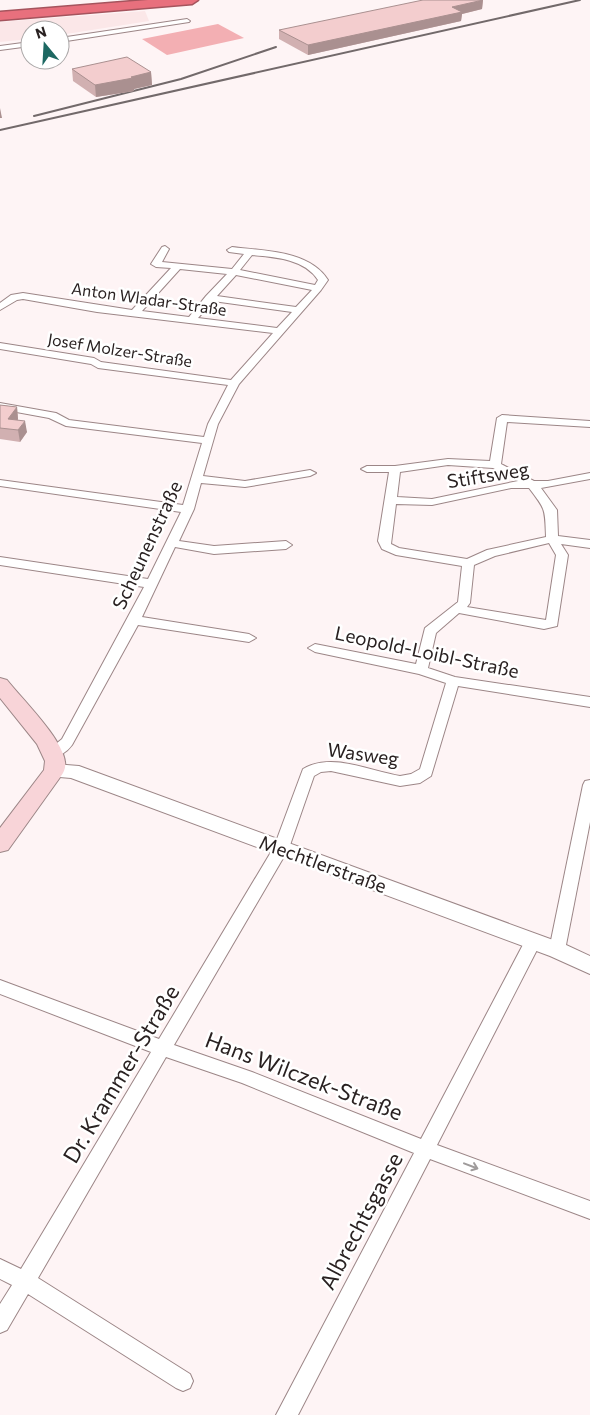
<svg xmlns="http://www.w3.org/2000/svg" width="590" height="1415" viewBox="0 0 590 1415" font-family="Commissioner,sans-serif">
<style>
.built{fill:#fbe7e8}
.green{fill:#f3afb3}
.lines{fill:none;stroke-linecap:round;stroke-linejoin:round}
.minor-casing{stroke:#9c8687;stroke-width:2}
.tertiary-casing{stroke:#9c8687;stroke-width:2}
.secondary-casing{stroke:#9c8687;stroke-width:2}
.motorway-casing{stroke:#a5545d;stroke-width:3}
.minor{fill:#fff;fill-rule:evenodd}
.tertiary{fill:#fff;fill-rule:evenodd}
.secondary{fill:#f8d4d8;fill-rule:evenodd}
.motorway{fill:#e8707d;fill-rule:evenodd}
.rail{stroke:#72696a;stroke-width:2}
.wall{fill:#d1b0b1}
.shaded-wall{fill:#aa9090}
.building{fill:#f3cdce;stroke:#aa9090}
.oneway{stroke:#9f9b9b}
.labels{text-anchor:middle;stroke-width:5;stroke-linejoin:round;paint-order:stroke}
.far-street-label{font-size:16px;fill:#292121;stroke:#fff}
.street-label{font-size:19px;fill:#292121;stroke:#fff}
.near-street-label{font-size:22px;fill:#292121;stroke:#fff}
</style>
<rect width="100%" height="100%" fill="#fef4f5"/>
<path class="built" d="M145,11L149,21L60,35V30H30V39L0,42V22Z"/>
<path class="green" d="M218,24L244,38L167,55L142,39Z"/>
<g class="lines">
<g class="minor-casing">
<g id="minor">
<path d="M187,19L190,21L189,22L60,42V38Z"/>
<path d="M30,42V46L0,50V46Z"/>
<path d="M165,246L169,249L162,262L232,269L244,254L229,252L227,250L232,247C264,251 309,250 328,280L321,290L239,384L218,424L203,476L245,481L310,470L316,473L310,476L245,487L201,483L194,509L179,541L214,546L286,541L292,545L286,549L214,554L175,547L142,617L249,634L256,638L249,642L138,625L72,745C66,753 58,758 48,756L46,752L62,739L144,587L0,565V557L148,579L181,512L0,486V480L183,505L202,443L66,426L49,418L0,409V403L56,413L69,420L204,437L208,424L228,385L98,368L91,364L0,349V343L94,358L101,362L231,380L273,333L97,312L23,299L17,300L0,310V303L11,295L23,293L132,310L171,268L156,267L151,264L162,247ZM252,255C275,257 305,259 318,280L315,285L240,270ZM180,269L227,274L206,296L189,317L142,311ZM236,275L312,290L296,307L217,296ZM213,301L292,312L277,328L198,318Z"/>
<path d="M502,415L590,421V427L507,422L501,464L534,481H548L590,473V479L541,488L557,510L558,536L590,540V548L561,544L568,555L557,626L544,629L459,613L436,633L428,668L455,677L590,697V707L458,686L431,776L420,783L400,786L331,771L321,772L314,776L289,848L174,1045L252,1072L421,1139L527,937L533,936L539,937L541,942L437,1145L590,1201V1219L430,1159L298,1415H276L414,1153L242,1083L166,1057L38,1278L190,1374L193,1381L190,1388L183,1391L176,1388L28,1294L7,1330L0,1333V1304L12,1285L0,1279V1259L21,1269L151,1052L0,994V980L159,1039L274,847L303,769C332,752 369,771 400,776L411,774L420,769L446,683L419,674L315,652L308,648L315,644L416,664L425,628L458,602L462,566L396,555L382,549L378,541L389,472H367L361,469L367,466H395L448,459L490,461L497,418ZM448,465L493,468L518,481L432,499L397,497L400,472ZM511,488H529C546,510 545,509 546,537L487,550L467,559L399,548L391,544L396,504L432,505ZM549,543L556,555L546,620L467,607L470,603L474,565L495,556Z"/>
<path d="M590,780V822L565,950L563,955L557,957L551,955L549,950L583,785L585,781Z"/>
</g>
</g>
<g class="tertiary-casing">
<path id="tertiary" d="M54,764L79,766L564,944L590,956V974L550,956L71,778L48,776L45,771L48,766Z"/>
</g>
<g class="secondary-casing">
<path id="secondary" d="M0,678L7,680C22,699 63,739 65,762C66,767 64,772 61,776L8,850L0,852V828L44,770L45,761L37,744L0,698Z"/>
</g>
<g class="motorway-casing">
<path id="motorway" d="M148,0H198L192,4L0,20V12Z"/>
</g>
<use href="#minor" class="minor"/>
<use href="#tertiary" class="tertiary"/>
<use href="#secondary" class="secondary"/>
<use href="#motorway" class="motorway"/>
<g class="rail">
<path d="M34,116L181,79L276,47"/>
<path d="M0,130L580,0"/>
</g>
</g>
<g class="wall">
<path d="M483,0L482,9L462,14L461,21L308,55L279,39V30Z"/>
<path d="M72,69L151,72L152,85L134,89V91L96,97L73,81Z"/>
<path d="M0,405L17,407L18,419V420L27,432L20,442L0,439Z"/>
</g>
<g class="shaded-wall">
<path d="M483,0L482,9L462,14L461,21L308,55V45L452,7Z"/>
<path d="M151,72L152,85L134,89V91L96,97L95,85Z"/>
<path d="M0,108L2,118H0Z"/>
<path d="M17,407L18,419L11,429L8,419Z"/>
<path d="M25,421L27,432L20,442L18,430Z"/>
</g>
<g class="building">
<path d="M423,0H483L452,7L462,12L308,45L279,30Z"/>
<path d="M127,57L151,72L131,77L133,78L95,85L72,69Z"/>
<path d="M0,405L17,407L8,419L25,421L18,430L0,428Z"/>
</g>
<defs><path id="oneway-shaft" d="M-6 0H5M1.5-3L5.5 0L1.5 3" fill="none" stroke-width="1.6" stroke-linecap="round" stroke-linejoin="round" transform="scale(1.25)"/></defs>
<use class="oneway" href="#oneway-shaft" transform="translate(471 1166) rotate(21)"/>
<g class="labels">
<g class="far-street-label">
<text transform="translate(149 299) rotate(8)" y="6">Anton Wladar-Straße</text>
<text transform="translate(120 350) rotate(9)" y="6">Josef Molzer-Straße</text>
</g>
<g class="street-label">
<text transform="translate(488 475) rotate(-9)" y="7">Stiftsweg</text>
<text transform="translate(147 545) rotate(-65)" y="7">Scheunenstraße</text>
<text transform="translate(427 652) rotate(12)" y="7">Leopold-Loibl-Straße</text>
<text transform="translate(363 754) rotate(8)" y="7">Wasweg</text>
<text transform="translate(323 864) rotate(20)" y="7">Mechtlerstraße</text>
</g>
<g class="near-street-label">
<text transform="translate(121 1074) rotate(-59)" y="8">Dr. Krammer-Straße</text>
<text transform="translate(304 1076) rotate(21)" y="8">Hans Wilczek-Straße</text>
<text transform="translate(361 1221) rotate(-62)" y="8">Albrechtsgasse</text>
</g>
</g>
<g transform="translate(45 45) rotate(342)"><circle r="24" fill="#ffffff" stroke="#a9a6a6"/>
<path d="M0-4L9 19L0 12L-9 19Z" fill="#1d6862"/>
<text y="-8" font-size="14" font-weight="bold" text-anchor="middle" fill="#292121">N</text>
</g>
</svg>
